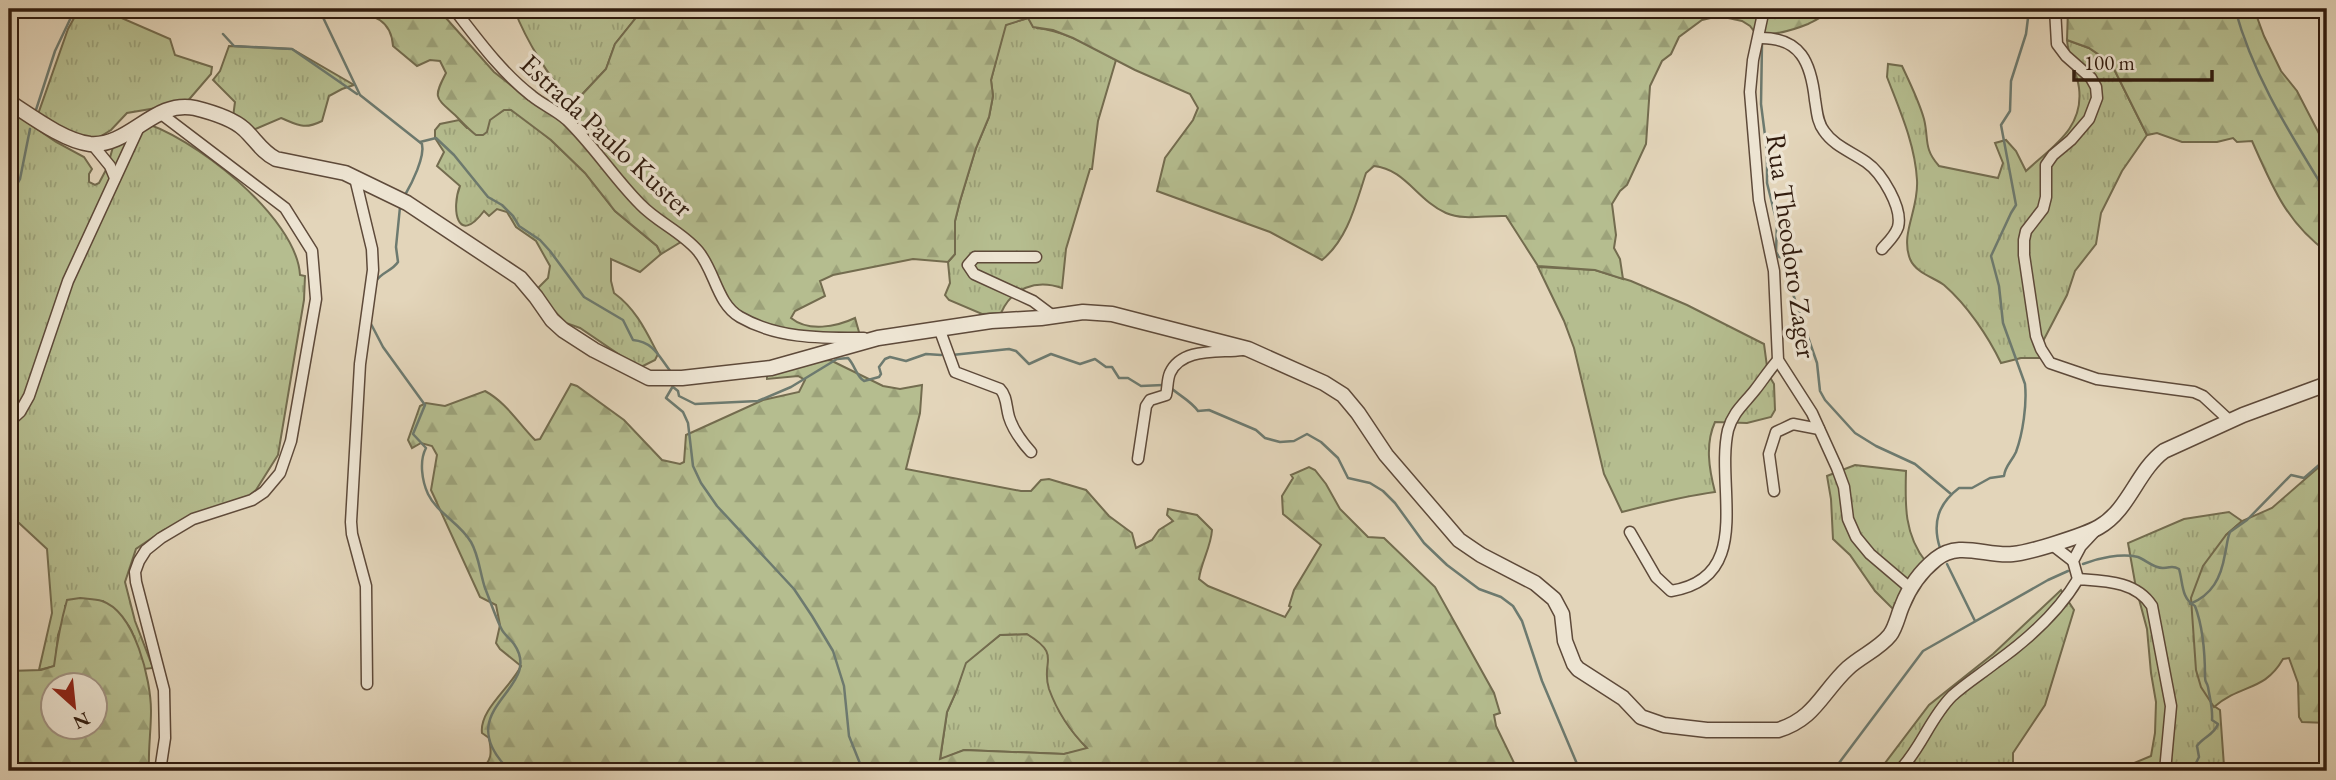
<svg xmlns="http://www.w3.org/2000/svg" width="2336" height="780" viewBox="0 0 2336 780" font-family="'EB Garamond',serif">
<style>
.grass{fill:url(#grass-tufts);stroke:#736c4f;stroke-width:2}
.forest{fill:url(#forest-firs);stroke:#736c4f;stroke-width:2;fill-rule:evenodd}
.lines{fill:none;stroke-linecap:round;stroke-linejoin:round}
.stream{stroke:#6d7a6f;stroke-width:2.5}
.minor-casing{stroke:#5e4a3a;stroke-width:13}
.tertiary-casing{stroke:#5e4a3a;stroke-width:17}
.minor{stroke:#ede4d2;stroke-width:10}
.tertiary{stroke:#ede4d2;stroke-width:14}
.labels{text-anchor:middle;stroke-width:7;stroke-linejoin:round;paint-order:stroke}
.street-label{font-size:28px;fill:#311c0f;stroke:#ede4d2}
</style>
<defs>
<pattern id="grass-tufts" width="24" height="20" patternUnits="userSpaceOnUse" patternTransform="scale(1.75)"><rect width="24" height="20" fill="#b5bd8f"/><path d="M3 7l-1-3M5 7V3M7 7l1-3M15 17l-1-3M17 17v-4M19 17l1-3" fill="none" stroke="#9ca27a"/></pattern>
<pattern id="forest-firs" width="22" height="20" patternUnits="userSpaceOnUse" patternTransform="scale(1.75)"><rect width="22" height="20" fill="#b5bd8f"/><path d="M5 1l3.5 6h-7zM16 11l3.5 6h-7z" fill="#9ca27a"/></pattern>
</defs>
<rect width="100%" height="100%" fill="#e3d5ba"/>
<filter id="stains"><feTurbulence type="fractalNoise" baseFrequency=".00286" numOctaves="4"/><feColorMatrix values="0 0 0 0 .2 0 0 0 0 .09 0 0 0 0 .02 0 0 0 .5 -.17"/></filter>
<radialGradient id="worn" r=".72"><stop offset=".6" stop-color="#630" stop-opacity="0"/><stop offset="1" stop-color="#630" stop-opacity=".3"/></radialGradient>
<g class="grass">
<path d="M79,9H101L170,39L175,55L212,67L211,74L186,103L127,113L111,130L93,141L36,120L68,29Z"/>
<path d="M514,9H643L615,44L606,69L572,105C548,74 528,45 514,9Z"/>
<path d="M1028,18L1037,28C1066,31 1091,47 1116,60L1098,121L1092,169H1090L1066,249L1062,288C1036,279 1012,288 1001,313L982,314L949,300L945,295L950,283L948,262L955,254V221L960,201L976,148L989,117L993,96L991,80L1005,25Z"/>
<path d="M2067,40L2089,48L2111,63L2147,135L2122,171L2101,213L2096,244L2075,271L2067,295L2040,347V358H2021L2001,363C1988,336 1967,305 1944,285C1933,277 1916,273 1910,259C1900,233 1919,210 1917,180C1915,144 1900,111 1887,77L1888,64L1902,66C1910,83 1919,101 1924,119C1929,139 1923,148 1939,166L1998,178L2003,163L1995,143L2006,140L2016,151L2026,171C2053,146 2084,128 2079,88C2077,72 2068,56 2067,40Z"/>
<path d="M229,46L292,49L354,85L342,89L329,96L322,121C304,130 298,125 281,118L253,130L233,117L235,102L213,80L220,71Z"/>
<path d="M9,110L56,142L84,157L92,169L89,174V182L95,185L99,183L107,168L113,147L138,121C191,134 297,217 300,275L305,276L304,300L278,455L256,490L244,500L227,510L164,530L136,549L125,582L135,621L153,668L144,669C133,633 135,625 103,601L65,606V615L58,635L55,666L39,670L52,613L47,549L19,523L9,522Z"/>
<path d="M504,110H511L521,116L551,140L585,173L615,211L657,246L661,254L640,272L611,259V281L614,293C636,309 646,331 658,354L655,360L639,368L580,328L566,323L535,291L548,278L550,266L536,241L516,227L507,212L497,209L489,216L484,211C457,247 451,208 460,186L437,166L444,152L435,138V130L440,124L459,120L467,128L487,127L490,119Z"/>
<path d="M1538,267L1595,270L1631,281L1687,305L1764,344L1768,374L1774,384L1775,410L1771,417L1747,423L1715,422C1705,444 1709,469 1715,492C1684,496 1653,504 1622,512L1604,474L1574,348L1564,321Z"/>
<path d="M1855,465L1906,471C1905,505 1904,534 1926,562L1896,612L1875,591L1850,555L1833,539L1831,499L1827,476Z"/>
<path d="M2229,512L2242,521L2226,535L2211,704L2220,710L2224,766L2220,771H2115L2151,756L2155,733L2156,702L2151,673L2147,629L2136,588L2128,543L2184,519Z"/>
<path d="M2061,590L2074,610L2045,705L2013,753V771H1879L1929,705L1993,654Z"/>
<path d="M1027,634C1064,656 1040,661 1050,689C1058,712 1071,732 1088,749L1064,754L964,750L940,760L947,712L956,692L965,663L1000,635Z"/>
</g>
<g class="forest">
<path d="M344,9H438L494,72L521,93L564,114L606,69L615,44L643,9H1840C1828,12 1819,19 1808,24C1791,31 1775,35 1757,35L1750,26L1742,21L1719,16L1702,20L1679,37L1671,54L1662,61L1650,86L1646,144L1627,185L1620,191L1612,204L1616,235L1614,248L1620,259L1623,279L1595,270L1538,266L1506,216C1486,215 1464,221 1446,213C1417,200 1405,169 1374,166L1366,173C1356,203 1348,239 1322,260L1270,232L1157,191L1165,158L1193,120L1198,108L1190,94L1135,70L1073,38L1053,30L1033,27L1028,18L1006,25L991,80L993,96L989,117L976,148L960,201L955,221V254L948,262L913,259L833,275L820,281L825,296L795,311L791,318C808,332 836,327 855,318L859,332L845,341L745,323L704,269L692,250L681,242L661,254L657,246L615,211L585,173L551,140L511,110H504L490,120L487,132L483,135H476C468,129 462,122 455,115C435,97 433,98 446,73L440,61L430,60L417,66L393,46C391,16 369,15 344,9Z"/>
<path d="M2068,9H2254L2264,36L2281,71L2297,91L2327,149V252C2286,222 2272,186 2252,141L2237,142L2233,138L2217,142H2182L2157,133L2147,135L2111,63L2089,48L2067,40Z"/>
<path d="M830,360L883,386L900,389L922,385L920,413L906,469L1021,491H1031L1041,480L1049,479L1086,490L1109,516L1132,533L1136,548L1152,540L1159,530L1173,521L1167,515L1168,509L1197,515L1212,530C1211,547 1201,562 1199,579L1208,586L1285,617L1291,607L1289,606L1294,590L1321,545L1283,514L1282,496L1293,478L1291,475L1309,467L1315,470L1326,484L1340,509L1368,537L1384,538L1435,587L1494,693L1500,713L1494,715L1496,726L1518,771H480C492,760 492,754 489,738L482,733C479,710 511,687 521,666L500,649L496,643L500,625L496,605L480,597L431,490L437,455L432,446L421,443L412,448L408,440L420,406L426,403L445,406L485,391C507,403 518,423 535,440L540,439L571,384L577,386L624,420L662,460L680,464L684,462L686,435L763,400L799,392L805,380L798,376L767,379V363ZM1027,634C1063,656 1040,661 1049,689C1057,711 1071,732 1087,748L1064,754L964,750L940,759L947,712L956,692L966,663L1000,635Z"/>
<path d="M2327,460V723L2302,722L2299,717L2298,683L2289,658L2283,659C2264,692 2242,683 2214,707L2201,687L2196,670L2191,598L2203,566L2226,535L2242,521L2272,508Z"/>
<path d="M80,598C87,599 95,599 102,601C135,612 151,680 151,711C151,731 148,751 149,771H9V671L41,670L54,666C57,643 61,621 67,600ZM52,686H94V728H52Z"/>
</g>
<g class="lines">
<g class="stream">
<path d="M319,9L360,95L422,144C425,157 412,183 405,195"/>
<path d="M2235,9C2254,78 2290,133 2327,194"/>
<path d="M1775,18L1777,9"/>
<path d="M223,34L234,46L292,49L357,94"/>
<path d="M1762,43L1761,104L1767,151V183L1777,223L1776,252L1779,257L1792,259L1797,271L1794,279L1793,294L1817,363L1820,391L1825,400L1855,433L1876,446L1915,464L1951,494"/>
<path d="M35,113L55,51L75,9"/>
<path d="M420,142L436,138L454,155L488,197L502,205L513,216L519,226L540,240L550,251L584,297L623,320L633,340C654,342 659,357 671,372"/>
<path d="M9,199L20,179L30,129"/>
<path d="M376,281C382,272 392,271 398,262L396,247L400,207"/>
<path d="M370,322L383,347L425,405L413,434L426,448C419,461 422,481 428,494C437,513 460,523 471,542C479,556 480,573 485,588C489,598 496,618 501,628C504,635 510,638 514,644C546,690 446,708 510,771"/>
<path d="M952,355L1009,349L1016,351L1029,364L1051,354L1080,364L1095,359L1106,367H1112L1119,378H1128L1141,386L1163,385"/>
<path d="M673,386L666,398L683,412L688,423L693,466L701,483L717,506L794,589L812,616L833,651L844,686L849,736L863,771"/>
<path d="M673,387L678,391L679,396L695,404L758,401L791,387L837,359L848,358C855,365 856,376 864,381L879,377L881,374L879,367L885,359L890,357L906,361L926,354L941,355"/>
<path d="M1171,388C1180,396 1191,401 1198,411L1209,410L1256,430L1265,438L1280,442L1294,441L1307,434L1321,442L1338,458L1348,478L1370,483L1383,491L1395,503L1424,543L1447,565L1479,589L1501,597L1513,606L1522,621L1542,681L1580,771"/>
<path d="M1940,548C1932,523 1938,504 1959,488H1972L1990,478L2004,476C2005,466 2012,461 2016,452C2023,433 2027,404 2025,384L2003,323L1999,286L1991,256L2011,213L2016,205L2001,125L2010,111L2011,81L2026,34L2028,18L2026,9"/>
<path d="M1947,564L1975,621"/>
<path d="M2083,564C2098,558 2121,553 2138,557C2146,560 2153,568 2163,568C2171,568 2172,565 2179,569C2183,582 2181,599 2195,606C2203,627 2205,657 2205,677C2205,683 2207,682 2208,687C2210,699 2213,709 2212,720L2218,724C2214,735 2203,737 2197,746L2199,757L2192,771"/>
<path d="M2190,604C2212,595 2221,578 2225,554C2227,546 2227,539 2230,532L2247,520L2291,475L2304,478L2319,465L2327,464"/>
<path d="M1833,771L1923,651L2048,580L2068,571"/>
</g>
<g class="minor-casing">
<g id="minor">
<path d="M454,9C478,40 501,72 532,96C543,105 556,110 567,120C594,146 614,178 640,204C657,222 682,232 698,251C715,271 717,304 740,317C778,339 822,338 864,338"/>
<path d="M1764,9L1753,60L1750,92L1759,200L1774,271L1778,360L1812,413L1837,468L1844,487L1848,519L1856,537L1870,554L1910,588"/>
<path d="M2055,9L2057,44L2066,56L2091,78L2096,87L2097,98L2089,119L2071,140L2053,155L2046,165V197L2043,209L2026,231L2024,240V255L2036,336L2041,349L2050,363L2097,379L2194,392L2203,396L2230,421"/>
<path d="M1759,38C1801,37 1811,63 1815,100C1817,111 1817,122 1824,131C1834,146 1852,152 1866,162C1882,173 1903,208 1898,227C1895,236 1888,242 1882,249"/>
<path d="M160,113L285,208L312,251L316,299L291,441L280,473L264,492L252,500L193,519L161,538L146,550L139,561L135,572L136,582L164,690L165,738L160,771"/>
<path d="M92,144L110,166L115,178"/>
<path d="M355,178L372,249L373,270L360,364L351,522L352,534L366,586L367,684"/>
<path d="M1036,257H975L968,265L974,274L1033,301L1053,316"/>
<path d="M939,328L955,372L1000,389C1007,396 1006,407 1009,417C1013,430 1022,442 1031,452"/>
<path d="M9,422L20,412L29,396L68,281L139,127"/>
<path d="M1138,459L1146,406L1150,400L1166,395C1168,387 1167,380 1170,373C1182,347 1219,353 1242,350"/>
<path d="M1774,491L1769,454L1776,432L1793,424L1819,429"/>
<path d="M1630,532L1656,577L1671,591C1755,578 1715,487 1728,430C1733,412 1744,404 1755,390C1763,380 1769,370 1778,360"/>
<path d="M2051,544L2073,561"/>
<path d="M2078,579L2073,561L2081,546L2095,531"/>
<path d="M1899,771C1921,749 1930,718 1952,696C1965,684 1981,674 1995,663C2026,641 2059,611 2078,579C2105,581 2136,581 2152,606L2171,706L2165,771"/>
</g>
</g>
<g class="tertiary-casing">
<path id="tertiary" d="M9,102C31,116 64,141 90,144C130,147 154,99 195,108C211,112 232,118 244,129C255,139 262,152 276,159L345,173L407,203L520,278L536,297L552,320L563,330L594,350L649,378H682L771,368L878,338L991,321L1041,318L1083,312L1112,314L1248,349L1324,383L1343,395L1358,413L1386,455L1459,540L1481,555L1535,583L1554,599L1562,614L1565,641L1574,664L1578,669L1623,698L1641,717L1664,725L1707,730H1778C1815,719 1822,692 1848,668C1861,656 1879,649 1890,635C1896,627 1898,615 1902,606C1909,588 1921,571 1936,559C1959,540 1987,557 2013,554C2029,553 2085,535 2099,527C2129,510 2137,471 2164,451L2243,415L2327,384"/>
</g>
<use href="#minor" class="minor"/>
<use href="#tertiary" class="tertiary"/>
</g>
<g class="labels">
<g class="street-label">
<text transform="translate(607 135) rotate(43)" y="10">Estrada Paulo Kuster</text>
<text transform="translate(1792 246) rotate(82)" y="10">Rua Theodoro Zager</text>
</g>
</g>
<rect width="2336" height="780" fill="none" stroke="#e3d5ba" stroke-width="35"/>
<rect x="10" y="10" width="2315" height="759" fill="none" stroke="#311c0f" stroke-width="3.5"/>
<rect x="18" y="18" width="2301" height="745" fill="none" stroke="#311c0f" stroke-width="2"/>
<g transform="translate(74 706) rotate(153)"><circle r="33" fill="#ede4d2" stroke="#a29484" stroke-width="2"/>
<path d="M0-5L12 26L0 18L-12 26Z" fill="#8f2418"/>
<text y="-10" font-size="19" font-weight="bold" text-anchor="middle" fill="#311c0f">N</text>
</g>
<path d="M2074 70v10h138v-10" fill="none" stroke="#311c0f" stroke-width="3.5"/>
<text x="2084" y="70" font-size="21" fill="#311c0f" stroke="#ede4d2" stroke-width="5" paint-order="stroke">100 m</text>
<rect width="100%" height="100%" filter="url(#stains)"/>
<rect width="100%" height="100%" fill="url(#worn)"/>
</svg>
